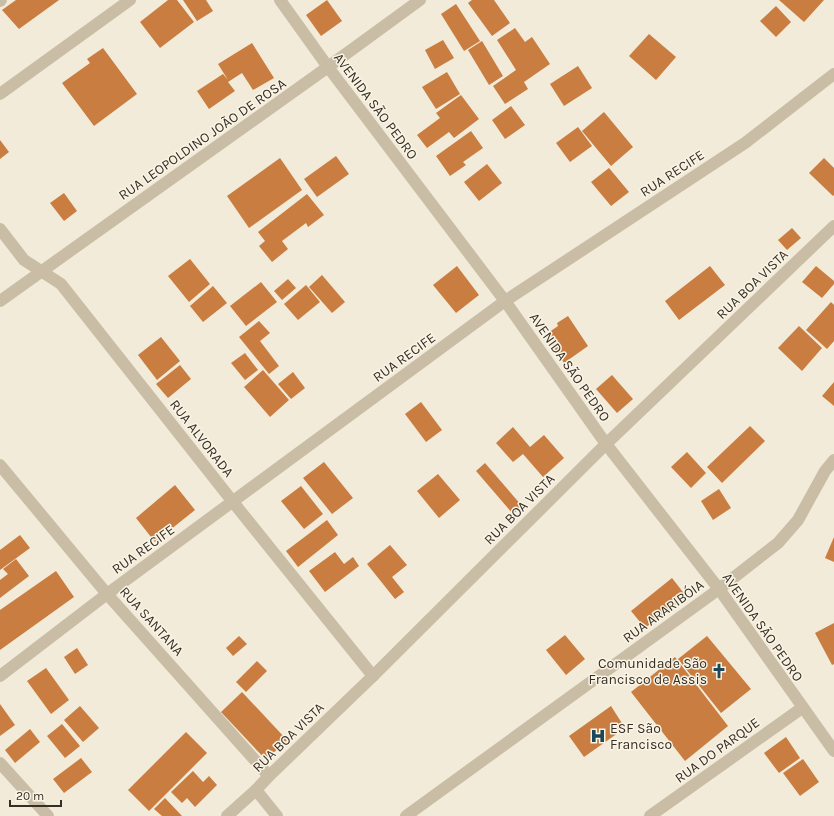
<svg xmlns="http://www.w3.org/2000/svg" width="834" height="816" viewBox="0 0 834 816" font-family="Karla,sans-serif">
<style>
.building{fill:#c97d40}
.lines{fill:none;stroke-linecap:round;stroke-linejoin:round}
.minor{stroke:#cabda5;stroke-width:12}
.labels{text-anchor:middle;stroke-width:3;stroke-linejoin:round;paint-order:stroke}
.street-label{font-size:14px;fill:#362e26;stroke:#faf4e5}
.poi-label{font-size:14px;fill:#362e26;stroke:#faf4e5;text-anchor:end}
</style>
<rect width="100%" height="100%" fill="#f2ebd9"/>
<g class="building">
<path d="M16,0H59L19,29L2,10Z"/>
<path d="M168,0H177L194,22L160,48L140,22Z"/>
<path d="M183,0H206L213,11L197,21Z"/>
<path d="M327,0L342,21L321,36L306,15Z"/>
<path d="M472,0H494L510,23L492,36L468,3Z"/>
<path d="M779,0H824L804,22Z"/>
<path d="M456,4L480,41L464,51L441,14Z"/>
<path d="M776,6L791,22L776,37L760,21Z"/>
<path d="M515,28L525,42L532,37L550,64L524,82L528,89L505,104L493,86L516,70L497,40Z"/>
<path d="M649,34L676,57L656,80L629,56Z"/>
<path d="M443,40L454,58L435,69L425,50Z"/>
<path d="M482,41L503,76L489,85L468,50Z"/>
<path d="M252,43L274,78L253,90L242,73L228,82L235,91L209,109L197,91L223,74L228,80L218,64Z"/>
<path d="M103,48L137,94L94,126L62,83L90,63L87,59Z"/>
<path d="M578,66L592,88L564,106L550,84Z"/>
<path d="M447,72L460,94L436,109L422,87Z"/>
<path d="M461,95L479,119L454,138L449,132L427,148L417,135L440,118L436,113Z"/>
<path d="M511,106L525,125L505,139L492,120Z"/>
<path d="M604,112L633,147L611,166L582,131Z"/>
<path d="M578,127L592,146L570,162L556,143Z"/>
<path d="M471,131L483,148L463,162L466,165L450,176L436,156Z"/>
<path d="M0,140L9,152L0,159Z"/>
<path d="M336,156L349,174L317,197L304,179Z"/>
<path d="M280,158L302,190L249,228L227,196Z"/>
<path d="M824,158L834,168V195L833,196L809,173Z"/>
<path d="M487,164L502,183L479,201L464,182Z"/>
<path d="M609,168L629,192L611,206L591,182Z"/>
<path d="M64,193L77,211L64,221L50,203Z"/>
<path d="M307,194L324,215L308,227L306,223L282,241L288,249L272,262L259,246L265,241L258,232Z"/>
<path d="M792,228L801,238L787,250L778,240Z"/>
<path d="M190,259L210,284L189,302L168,276Z"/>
<path d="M457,266L479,295L456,313L433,285Z"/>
<path d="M710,266L725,285L679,320L665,301Z"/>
<path d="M816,266L834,281V284L822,298L802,282Z"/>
<path d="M322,275L345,302L332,313L309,287Z"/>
<path d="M288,279L296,288L282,300L274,291Z"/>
<path d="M261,282L277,302L246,326L230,306Z"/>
<path d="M306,285L320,302L298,320L284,304Z"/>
<path d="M213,286L227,303L203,322L190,306Z"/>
<path d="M831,302L834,305V341L827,349L806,330Z"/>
<path d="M568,316L588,346L564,363L545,335L558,326L557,323Z"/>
<path d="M259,321L270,333L260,341L279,366L269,374L239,337Z"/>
<path d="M799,326L822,348L802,371L778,348Z"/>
<path d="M161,337L180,361L157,380L138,355Z"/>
<path d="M245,353L258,370L245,380L231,363Z"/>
<path d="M180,365L191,379L168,398L156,384Z"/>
<path d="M263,370L289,400L270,417L244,387Z"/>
<path d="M293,372L305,388L291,399L278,384Z"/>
<path d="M612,375L633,399L617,413L596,389Z"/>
<path d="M834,382V406L822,396Z"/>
<path d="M421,402L442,430L426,442L405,414Z"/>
<path d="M750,426L765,441L722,483L707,467Z"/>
<path d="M513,427L530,447L544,435L564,458L543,477L523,454L513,462L496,443Z"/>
<path d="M687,452L706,473L691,488L671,467Z"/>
<path d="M324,462L353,498L332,514L303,478Z"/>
<path d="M485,463L522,506L513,514L476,471Z"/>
<path d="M438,474L460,500L439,518L417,491Z"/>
<path d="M175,485L195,510L155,542L136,518Z"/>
<path d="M301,486L323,514L304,529L281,501Z"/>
<path d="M719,489L731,508L713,520L701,501Z"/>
<path d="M327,520L338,535L298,567L286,551Z"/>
<path d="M20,535L30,548L0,570V550Z"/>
<path d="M834,537V562L825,558Z"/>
<path d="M390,545L407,565L392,577L404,592L395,599L367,564Z"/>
<path d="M335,552L344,564L353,557L359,566L325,592L309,571Z"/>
<path d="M16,559L29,576L0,598V580L8,574L3,569Z"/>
<path d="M56,571L74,597L0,650V610Z"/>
<path d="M672,578L686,596L645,628L631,611Z"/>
<path d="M834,623V664L832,665L815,633Z"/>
<path d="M565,635L585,659L566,675L546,650Z"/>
<path d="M239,636L247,644L233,656L226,648Z"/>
<path d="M707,636L751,689L721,713L678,659Z"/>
<path d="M77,648L88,665L75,674L64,657Z"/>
<path d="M675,657L728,726L685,761L631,692Z"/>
<path d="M257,661L267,671L246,692L236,682Z"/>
<path d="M46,668L69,700L51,714L27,681Z"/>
<path d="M242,692L287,740L266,760L221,712Z"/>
<path d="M0,704L15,725L0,736Z"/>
<path d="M80,706L99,728L83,742L64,720Z"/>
<path d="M611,706L625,728L584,757L569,736Z"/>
<path d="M62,724L80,746L65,758L47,736Z"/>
<path d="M30,729L40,742L15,763L5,750Z"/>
<path d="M186,732L207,753L149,811L128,790Z"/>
<path d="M786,737L800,758L779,773L764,753Z"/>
<path d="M81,758L92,772L64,793L53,779Z"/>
<path d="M803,759L819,782L800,796L783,773Z"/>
<path d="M193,771L203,782L209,776L217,785L195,807L187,798L182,803L171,792Z"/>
<path d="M165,798L182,816H162L154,809Z"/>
</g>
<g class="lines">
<g class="minor">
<path d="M280,0L328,67L505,301L606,444L719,589L834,751"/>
<path d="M0,1L1,0"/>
<path d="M0,94L130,0"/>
<path d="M0,229L24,260L61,284L233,502L373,676"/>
<path d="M0,301L328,67L420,0"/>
<path d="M0,465L107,594L269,776"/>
<path d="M0,676L107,594L505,301L745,143L834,74"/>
<path d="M0,763L48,816"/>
<path d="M256,790L277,816"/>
<path d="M227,816L256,790L269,776L373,676L606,444L834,226"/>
<path d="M406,816L719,589L778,543L798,520L825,471L834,460"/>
<path d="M650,816L802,708"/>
</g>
</g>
<defs>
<g id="church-bare" transform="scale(1.2)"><path d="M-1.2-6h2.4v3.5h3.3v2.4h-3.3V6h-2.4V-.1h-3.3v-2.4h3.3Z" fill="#1b4858" stroke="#faf4e5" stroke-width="2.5" paint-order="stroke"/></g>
<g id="hospital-bare" transform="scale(1.2)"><path d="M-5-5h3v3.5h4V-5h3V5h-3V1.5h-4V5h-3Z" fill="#1b4858" stroke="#faf4e5" stroke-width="2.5" paint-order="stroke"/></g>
</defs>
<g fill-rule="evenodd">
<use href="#church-bare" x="719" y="671"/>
<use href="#hospital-bare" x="598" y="736"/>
</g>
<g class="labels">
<g class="street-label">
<text transform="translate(376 106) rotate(53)" y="5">AVENIDA SÃO PEDRO</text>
<text transform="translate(202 139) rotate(-35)" y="5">RUA LEOPOLDINO JOÃO DE ROSA</text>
<text transform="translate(672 173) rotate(-33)" y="5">RUA RECIFE</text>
<text transform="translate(752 284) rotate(-44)" y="5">RUA BOA VISTA</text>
<text transform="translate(404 357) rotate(-36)" y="5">RUA RECIFE</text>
<text transform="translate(570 367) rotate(55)" y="5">AVENIDA SÃO PEDRO</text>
<text transform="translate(202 438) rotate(52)" y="5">RUA ALVORADA</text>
<text transform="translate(519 509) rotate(-45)" y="5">RUA BOA VISTA</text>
<text transform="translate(143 549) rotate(-36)" y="5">RUA RECIFE</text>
<text transform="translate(663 611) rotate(-36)" y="5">RUA ARARIBÓIA</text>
<text transform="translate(152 621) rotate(48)" y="5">RUA SANTANA</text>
<text transform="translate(763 627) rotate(55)" y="5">AVENIDA SÃO PEDRO</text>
<text transform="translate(288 737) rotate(-44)" y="5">RUA BOA VISTA</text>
<text transform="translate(717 750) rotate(-36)" y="5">RUA DO PARQUE</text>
</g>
<g class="poi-label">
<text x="707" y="668">Comunidade São<tspan x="707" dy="16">Francisco de Assis</tspan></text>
<text x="610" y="733" text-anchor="start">ESF São<tspan x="610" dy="16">Francisco</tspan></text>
</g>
</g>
<path d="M10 800v6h51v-6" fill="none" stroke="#362e26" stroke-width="2"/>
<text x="16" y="800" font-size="12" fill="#362e26" stroke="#faf4e5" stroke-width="3" paint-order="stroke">20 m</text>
</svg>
